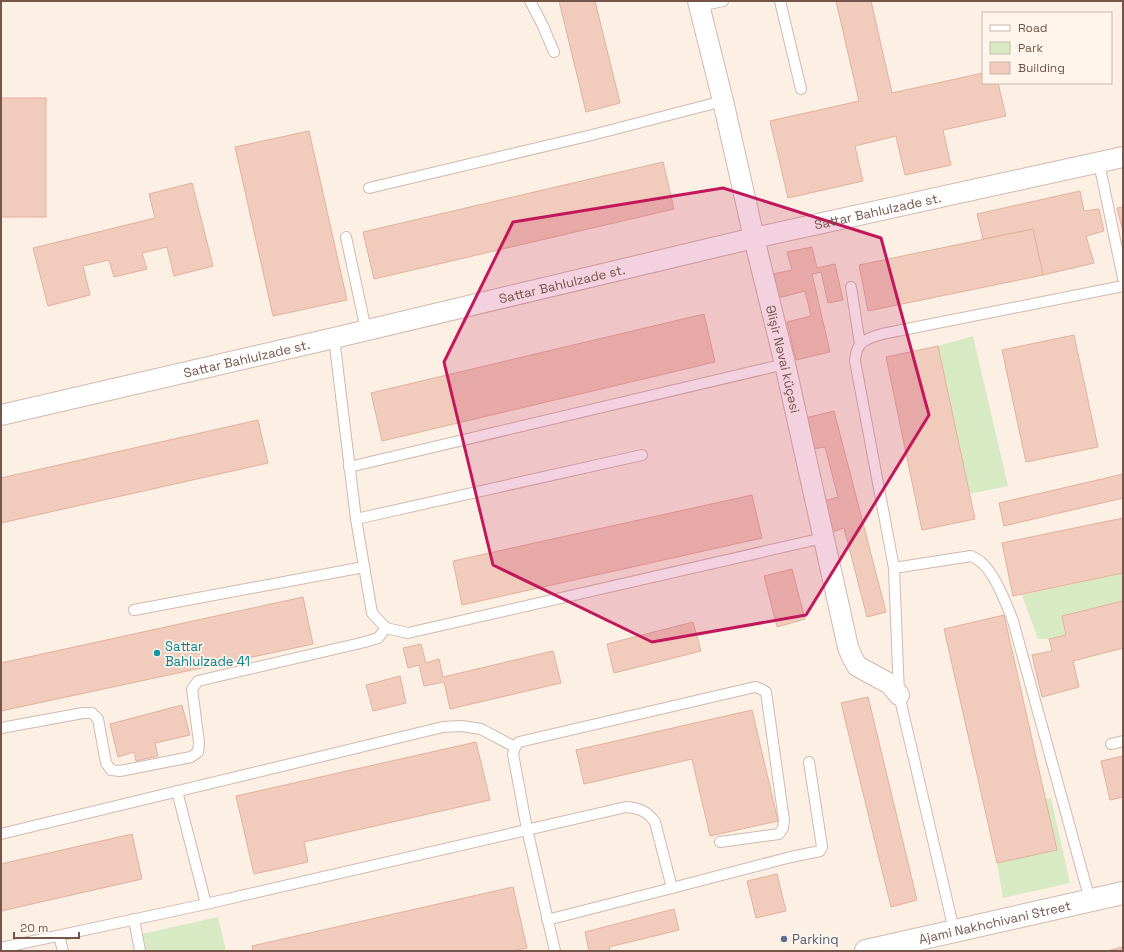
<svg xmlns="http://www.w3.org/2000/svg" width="1124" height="952" viewBox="0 0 1124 952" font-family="'Space Grotesk',sans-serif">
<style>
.green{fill:#d7eac3}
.building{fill:#f1ccbc;stroke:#e4b09d}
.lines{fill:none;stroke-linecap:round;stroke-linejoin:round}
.service-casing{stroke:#d0b9ae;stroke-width:12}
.minor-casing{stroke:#d0b9ae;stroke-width:22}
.tertiary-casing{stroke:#d0b9ae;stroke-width:24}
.service{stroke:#fff;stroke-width:10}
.minor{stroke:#fff;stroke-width:20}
.tertiary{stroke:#fff;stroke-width:22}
.marked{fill:#c2185b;fill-opacity:0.2;stroke:#c2185b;stroke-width:3;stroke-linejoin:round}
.culture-dot{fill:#0f9aa8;stroke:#fff5eb;stroke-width:1.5}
.service-dot{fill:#5c6f8a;stroke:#fff5eb;stroke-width:1.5}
.labels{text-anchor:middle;stroke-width:3.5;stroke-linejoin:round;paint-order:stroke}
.street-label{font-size:13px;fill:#75554a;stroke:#fff5eb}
.culture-label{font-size:13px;fill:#0d838f;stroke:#fff5eb;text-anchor:start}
.service-label{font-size:13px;fill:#4e5e75;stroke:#fff5eb;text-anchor:start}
</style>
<rect width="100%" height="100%" fill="#fcf0e4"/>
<g class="green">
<path d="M973,336L1008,486L969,494L938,346Z"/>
<path d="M1123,573V601L1062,616L1066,635L1049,639H1038L1022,595Z"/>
<path d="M1051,798L1070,883L1003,898L997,863L1056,850L1045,799Z"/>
<path d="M218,917L226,951H146L142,934Z"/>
</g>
<g class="building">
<path d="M559,1H595L620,103L586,112Z"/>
<path d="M836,1H871L892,93L983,73V83H998L1006,116L943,130L951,165L905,175L896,136L855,146L863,181L788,198L770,121L859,101Z"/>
<rect x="1" y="98" width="45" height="119"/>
<path d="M309,131L347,300L273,316L235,147Z"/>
<path d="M663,162L674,209L374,279L363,232Z"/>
<path d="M192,183L213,266L174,276L167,247L142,253L147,269L114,277L109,260L83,266L90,295L48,306L33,248L155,218L149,194Z"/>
<path d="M1080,191L1084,211L1099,209L1104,231L1086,236L1094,263L1043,275L1033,229L983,239L977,214Z"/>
<path d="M1123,207V232L1117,208Z"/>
<path d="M1033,229L1043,275L868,311L859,265Z"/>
<path d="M812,247L817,268L835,264L843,300L828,303L821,272L812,274L830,352L796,360L787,322L811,316L805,291L778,298L773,274L792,270L787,252Z"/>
<path d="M704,314L715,362L382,441L371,393Z"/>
<path d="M1074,335L1098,447L1026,462L1002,350Z"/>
<path d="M938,346L975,519L922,530L886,357Z"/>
<path d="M834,411L886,612L867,617L844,528L832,532L824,501L838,497L825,447L813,449L805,418Z"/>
<path d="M258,420L268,463L1,523V478Z"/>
<path d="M1123,474V498L1004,526L999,503Z"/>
<path d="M752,495L762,538L462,605L453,561Z"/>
<path d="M1123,518V573L1013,596L1002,543Z"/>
<path d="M792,569L805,619L777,627L764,576Z"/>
<path d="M303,597L313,644L1,711V663Z"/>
<path d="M1123,601V648L1073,661L1079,687L1042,697L1032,655L1052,651L1049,639L1066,635L1062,616Z"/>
<path d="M1004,615L1057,850L997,863L944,629Z"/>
<path d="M693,622L701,651L614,673L607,644Z"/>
<path d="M421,644L426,663L439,659L443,677L553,651L561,683L450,709L444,682L424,686L419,665L408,668L403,648Z"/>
<path d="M400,676L406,703L373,711L366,685Z"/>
<path d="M868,697L917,900L891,907L841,703Z"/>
<path d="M182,705L190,735L155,743L158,756L136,761L134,752L118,757L110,724Z"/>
<path d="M752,710L778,821L710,836L692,759L584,784L576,750Z"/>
<path d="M476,742L490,800L304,842L308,862L254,874L236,796Z"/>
<path d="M1123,756V797L1110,800L1101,761Z"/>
<path d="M132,834L142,879L1,911V864Z"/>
<path d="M777,874L786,911L756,918L747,881Z"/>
<path d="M513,887L527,948L513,951H253L252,946Z"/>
<path d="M674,909L679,930L609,947L610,951H589L585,932Z"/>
<path d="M1123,947V951H1107Z"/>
</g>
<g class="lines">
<g class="service-casing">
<g id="service">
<path d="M530,1L543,26L554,52"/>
<path d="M780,1L801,89"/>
<path d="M700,6L723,1"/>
<path d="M1099,163L1123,278"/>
<path d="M369,188L592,135L723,101"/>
<path d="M346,237L366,330"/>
<path d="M851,287L860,344"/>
<path d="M334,338L356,519L372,613L386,628L408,633L823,538"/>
<path d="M349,467L785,364"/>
<path d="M356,519L642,455"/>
<path d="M894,568L971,556C975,558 979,560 982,563C995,574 1007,605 1013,621L1090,900"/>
<path d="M134,610L364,567"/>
<path d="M1,728L83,713H92L98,719L106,763L111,770L120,771L191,757L198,752L199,742L192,689L198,681L365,642L378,638L386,628"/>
<path d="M1111,744L1123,741"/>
<path d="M177,791L206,904"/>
<path d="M1,834L443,727L462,726L481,729L515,747"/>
<path d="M672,888L791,857L820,851L822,847L821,840L809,762"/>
<path d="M134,919L140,951"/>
<path d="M954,930L899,695L894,568L855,361C856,342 865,339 882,334L1123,286"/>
<path d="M59,936L63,951"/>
<path d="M1,948L206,904L626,807C639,808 647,811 655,822L672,888L547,920"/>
<path d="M555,951L527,829L513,754L515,747L519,742L755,687L761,689L766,692L784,820L783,828L779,834L720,842"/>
</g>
</g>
<g class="minor-casing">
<g id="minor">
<path id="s1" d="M698,1L723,101L754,238L785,364L848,647L852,657L857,666L890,684L899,695"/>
<path id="s2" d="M1,415L334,338L754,238L1123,157"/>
</g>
</g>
<g class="tertiary-casing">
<g id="tertiary">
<path id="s3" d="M866,951L1123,893"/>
</g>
</g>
<use href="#service" class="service"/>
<use href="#minor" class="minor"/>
<use href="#tertiary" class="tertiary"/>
</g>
<path class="marked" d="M723,188L881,238L929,415L806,615L652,642L493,565L444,362L513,222Z"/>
<circle class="culture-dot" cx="157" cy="653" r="4"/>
<circle class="service-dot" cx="784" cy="939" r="4"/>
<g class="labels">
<g class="street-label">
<text dy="5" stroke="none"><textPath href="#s2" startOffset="900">Sattar Bahlulzade st.</textPath></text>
<text dy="5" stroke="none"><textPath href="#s2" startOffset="576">Sattar Bahlulzade st.</textPath></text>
<text dy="5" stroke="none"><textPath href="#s2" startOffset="252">Sattar Bahlulzade st.</textPath></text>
<text dy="5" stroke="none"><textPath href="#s1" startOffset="368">Əlişir Nəvai küçəsi</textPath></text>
<text dy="5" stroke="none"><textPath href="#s3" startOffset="132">Ajami Nakhchivani Street</textPath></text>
</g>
<g class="culture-label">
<text x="165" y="651">Sattar<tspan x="165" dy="15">Bahlulzade 41</tspan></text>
</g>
<g class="service-label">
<text x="792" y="944">Parkinq</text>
</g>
</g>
<rect width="1124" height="952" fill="none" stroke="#75554a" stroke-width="4"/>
<rect x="982" y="12" width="130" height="72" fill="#fff5eb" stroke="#c8b5ab"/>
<rect x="990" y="25" width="20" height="6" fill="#ffffff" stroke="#c8b5ab"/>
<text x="1018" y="32" font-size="12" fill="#75554a">Road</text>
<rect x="990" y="42" width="20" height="12" fill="#d7eac3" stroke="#c8b5ab"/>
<text x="1018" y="52" font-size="12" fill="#75554a">Park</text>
<rect x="990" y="62" width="20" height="12" fill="#f1ccbc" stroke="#c8b5ab"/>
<text x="1018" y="72" font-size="12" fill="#75554a">Building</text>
<path d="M14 932v6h65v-6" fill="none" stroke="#75554a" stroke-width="2"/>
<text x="20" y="932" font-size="12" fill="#75554a" stroke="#fff5eb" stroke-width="3" paint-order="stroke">20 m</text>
</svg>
